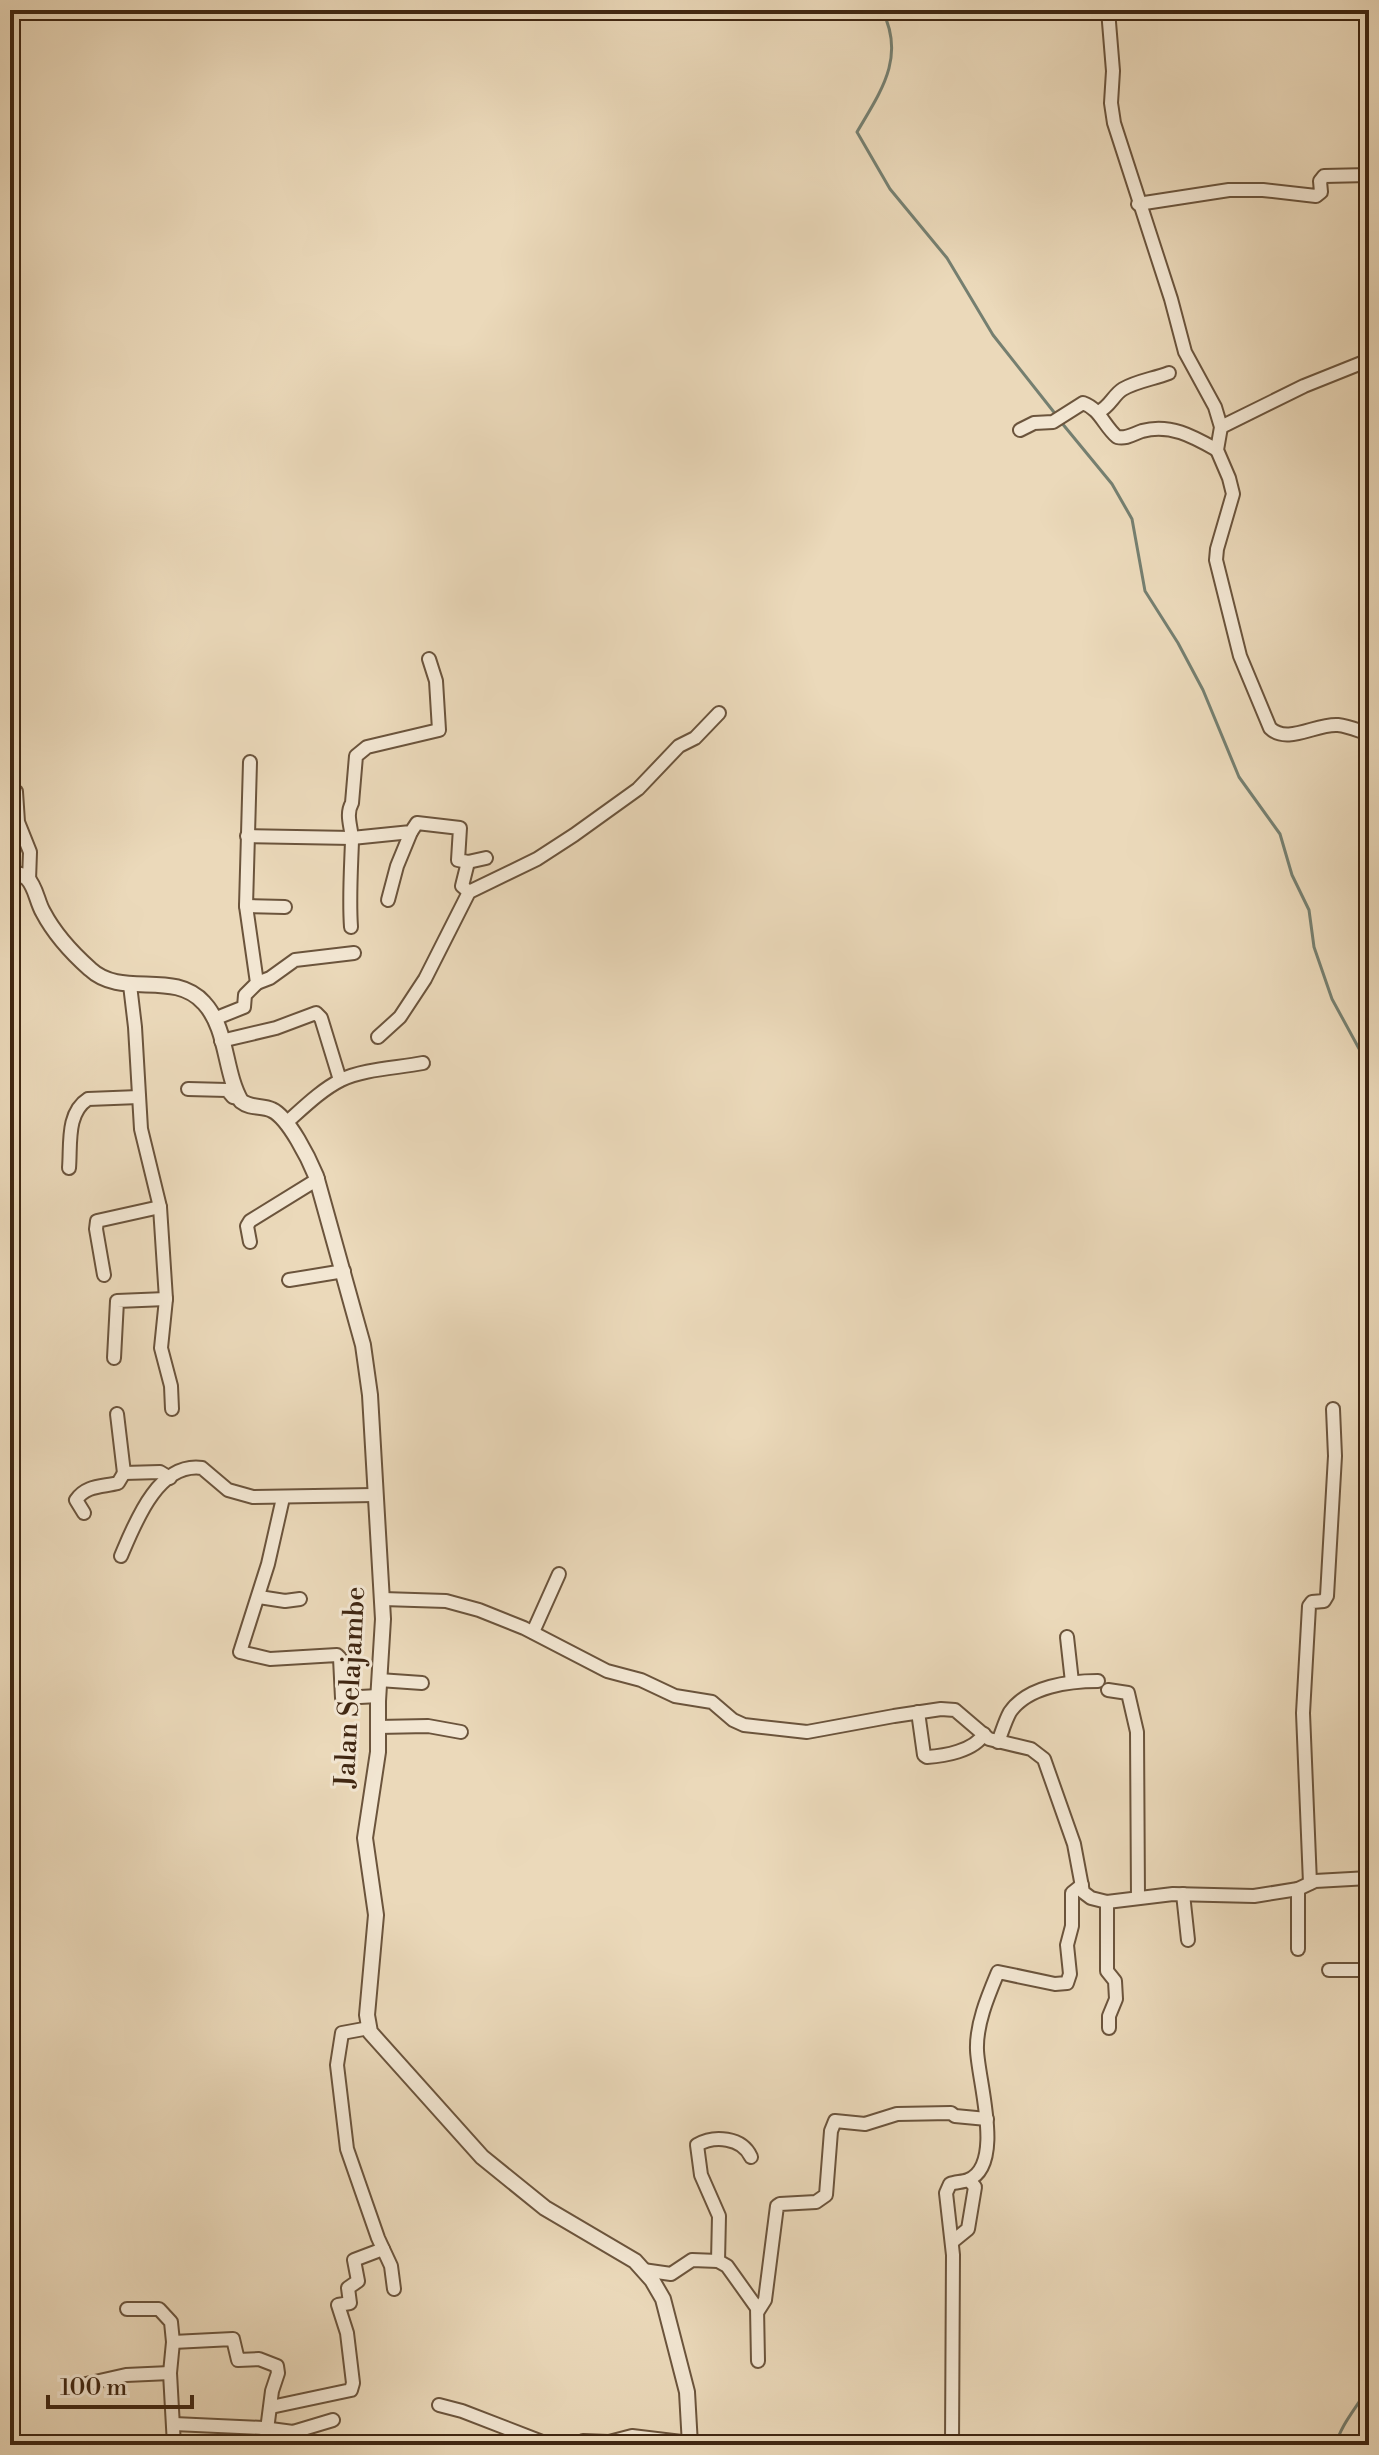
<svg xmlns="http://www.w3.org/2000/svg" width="1379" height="2455" viewBox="0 0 1379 2455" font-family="'Libre Bodoni',serif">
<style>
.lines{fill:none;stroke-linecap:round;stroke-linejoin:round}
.stream{stroke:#757f70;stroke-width:3}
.minor-casing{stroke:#6b543c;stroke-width:16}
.tertiary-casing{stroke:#6b543c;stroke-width:18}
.minor{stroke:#f2e6d2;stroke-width:12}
.tertiary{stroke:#f2e6d2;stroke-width:14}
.labels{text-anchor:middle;stroke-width:6;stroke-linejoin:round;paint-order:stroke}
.street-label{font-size:28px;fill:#402712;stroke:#f2e6d2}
</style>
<rect width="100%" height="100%" fill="#ebd9ba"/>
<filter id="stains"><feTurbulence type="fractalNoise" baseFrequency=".0025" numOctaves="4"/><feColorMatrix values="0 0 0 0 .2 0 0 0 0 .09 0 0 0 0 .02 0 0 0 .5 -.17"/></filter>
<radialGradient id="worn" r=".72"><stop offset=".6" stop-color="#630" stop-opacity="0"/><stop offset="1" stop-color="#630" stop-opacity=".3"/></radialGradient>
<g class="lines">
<g class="stream">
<path d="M882,10C906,57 881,91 857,132L890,189L947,258L993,335L1057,416"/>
<path d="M1061,422L1112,484L1132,519L1145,591L1178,643L1203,690L1239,777L1280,834L1292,875L1309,910L1314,947L1332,999L1369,1067"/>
<path d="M1336,2445C1340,2425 1359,2405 1369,2386"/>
</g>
<g class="minor-casing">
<g id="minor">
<path d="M1108,10L1113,71L1111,103L1114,123L1171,299L1185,352L1215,407L1221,427L1217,450L1229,478L1233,494L1217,549L1216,560L1240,656L1270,728C1287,745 1317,723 1338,725C1349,726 1359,731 1369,734"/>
<path d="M1138,204L1229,190H1263L1316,196L1321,192L1320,181L1324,176L1369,175"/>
<path d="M1098,412C1110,407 1113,395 1123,389C1137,381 1153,379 1169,373"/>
<path d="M1221,427L1304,386L1369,360"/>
<path d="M1020,430L1034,423L1053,422L1083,403C1100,409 1104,426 1117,437C1127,439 1133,434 1142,431C1170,423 1194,437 1217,450"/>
<path d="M10,791L16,792L18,822L30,852L29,880"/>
<path d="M247,836L352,838L411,832L417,823L460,828L458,860L468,862L486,858"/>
<path d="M468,862L462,886L469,892"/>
<path d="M388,900L397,866L411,832"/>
<path d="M246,906L285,907"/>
<path d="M351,927C349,898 351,870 352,841C352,828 345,815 352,803L356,756L367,747L439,730L436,681L429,659"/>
<path d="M257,983L270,978L295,960L354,953"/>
<path d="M130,985L135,1027L141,1129L160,1207L166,1299L161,1348L171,1386L172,1409"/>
<path d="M214,1019L244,1007L245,995L257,983L246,906L250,762"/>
<path d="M378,1037L400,1017L425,979L469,892L537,859L574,835L638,789L679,746L695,738L719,713"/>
<path d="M221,1041L276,1028L316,1013L321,1018L340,1080"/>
<path d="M188,1089L227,1090L233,1097L239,1098"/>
<path d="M286,1123C303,1108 321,1090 341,1080C363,1069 398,1068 423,1063"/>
<path d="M69,1168C71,1145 66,1113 88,1099L139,1097"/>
<path d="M250,1242L247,1226L250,1221L318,1179"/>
<path d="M104,1275L96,1229L97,1221L160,1207"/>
<path d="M289,1280L344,1271"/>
<path d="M114,1358L117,1301L166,1299"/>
<path d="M117,1414L124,1473L160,1472L170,1478"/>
<path d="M283,1498L268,1564L240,1652L270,1659L337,1655L340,1658L342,1698L378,1696"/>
<path d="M84,1513L76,1500C86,1485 102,1487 118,1483L124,1473"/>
<path d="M121,1556C135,1523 158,1462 202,1468L228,1490L253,1497L374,1495"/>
<path d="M259,1597L285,1601L300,1599"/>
<path d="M383,1599L446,1601L479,1610L524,1628L607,1671L641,1680L675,1696L712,1702L733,1720L744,1725L807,1732L894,1716L941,1709L955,1710L989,1739L1031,1749L1044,1759L1074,1844L1083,1892L1091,1898L1107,1902L1173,1894L1254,1896L1298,1889L1315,1881L1369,1878"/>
<path d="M533,1632L559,1574"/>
<path d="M1067,1637L1072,1682"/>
<path d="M379,1680L422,1683"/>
<path d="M1108,1690L1128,1693L1137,1732L1138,1898"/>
<path d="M918,1712L924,1755L927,1757C944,1756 974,1751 984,1734"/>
<path d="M378,1727L428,1726L461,1732"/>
<path d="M998,1742C1002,1732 1005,1721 1010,1712C1028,1686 1070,1681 1098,1681"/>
<path d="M1310,1883L1303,1713L1309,1606L1312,1602L1324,1601L1327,1596L1335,1456L1333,1409"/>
<path d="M1298,1889V1949"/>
<path d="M1183,1894L1188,1940"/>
<path d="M1107,1902V1971L1115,1981L1116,1999L1109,2016V2028"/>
<path d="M1329,1970H1369"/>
<path d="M369,2028L342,2033L337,2065L347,2149L378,2238L391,2266L394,2289"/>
<path d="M952,2242L968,2229L975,2187L969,2180"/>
<path d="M718,2261L719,2216L701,2175L697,2145C714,2135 742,2137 751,2157"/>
<path d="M643,2270L671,2274L692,2260L718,2261L727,2266L757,2308L758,2361"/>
<path d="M127,2309H159L171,2322L173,2342L170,2373L174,2445"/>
<path d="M758,2311L765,2300L777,2206L780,2204L816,2202L826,2195L831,2131L835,2121L865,2124L897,2114L951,2113L955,2116L987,2119"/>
<path d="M173,2342L233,2339L238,2360L259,2359L277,2366L278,2373L272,2391L265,2445"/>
<path d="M86,2384L126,2375L170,2373"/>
<path d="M439,2405L462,2411L550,2445"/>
<path d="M271,2407L351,2390L353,2383L347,2333L338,2305L350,2303L348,2288L358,2281L354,2260L383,2249"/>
<path d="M174,2424L263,2428L293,2432L333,2420"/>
<path d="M578,2445L583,2441L609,2442L632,2436L690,2443"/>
<path d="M952,2445L953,2255L946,2193L950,2184C955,2182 963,2182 968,2180C1005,2165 978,2081 977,2050C976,2024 988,1996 998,1972L1055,1984L1067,1983L1070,1974L1067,1945L1072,1926V1893L1082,1885"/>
</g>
</g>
<g class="tertiary-casing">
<path id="tertiary" d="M10,873C16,874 22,874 27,878C36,887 37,902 43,912C54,933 72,953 90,969C122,999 174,969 204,1003C228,1029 224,1072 241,1101C251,1109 262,1105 272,1110C289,1118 309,1159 316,1176L363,1345L370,1395L383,1619L378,1701V1752L365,1838L376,1915L367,2015L370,2032L482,2157L545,2208L635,2261L652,2280L663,2299L687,2392L690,2445"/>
</g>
<use href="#minor" class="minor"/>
<use href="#tertiary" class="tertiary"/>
</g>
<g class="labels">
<g class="street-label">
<text transform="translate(349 1687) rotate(-87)" y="10">Jalan Selajambe</text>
</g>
</g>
<rect width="1379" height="2455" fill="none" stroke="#ebd9ba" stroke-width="40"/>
<rect x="12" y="12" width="1355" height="2431" fill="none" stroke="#402712" stroke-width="4"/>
<rect x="20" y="20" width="1339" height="2415" fill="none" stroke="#402712" stroke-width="2"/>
<path d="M48 2395v12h144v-12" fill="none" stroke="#402712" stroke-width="4"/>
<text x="60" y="2395" font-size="24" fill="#402712" stroke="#f2e6d2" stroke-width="6" paint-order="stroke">100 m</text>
<rect width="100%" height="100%" filter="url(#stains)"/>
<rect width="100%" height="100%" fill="url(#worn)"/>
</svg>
